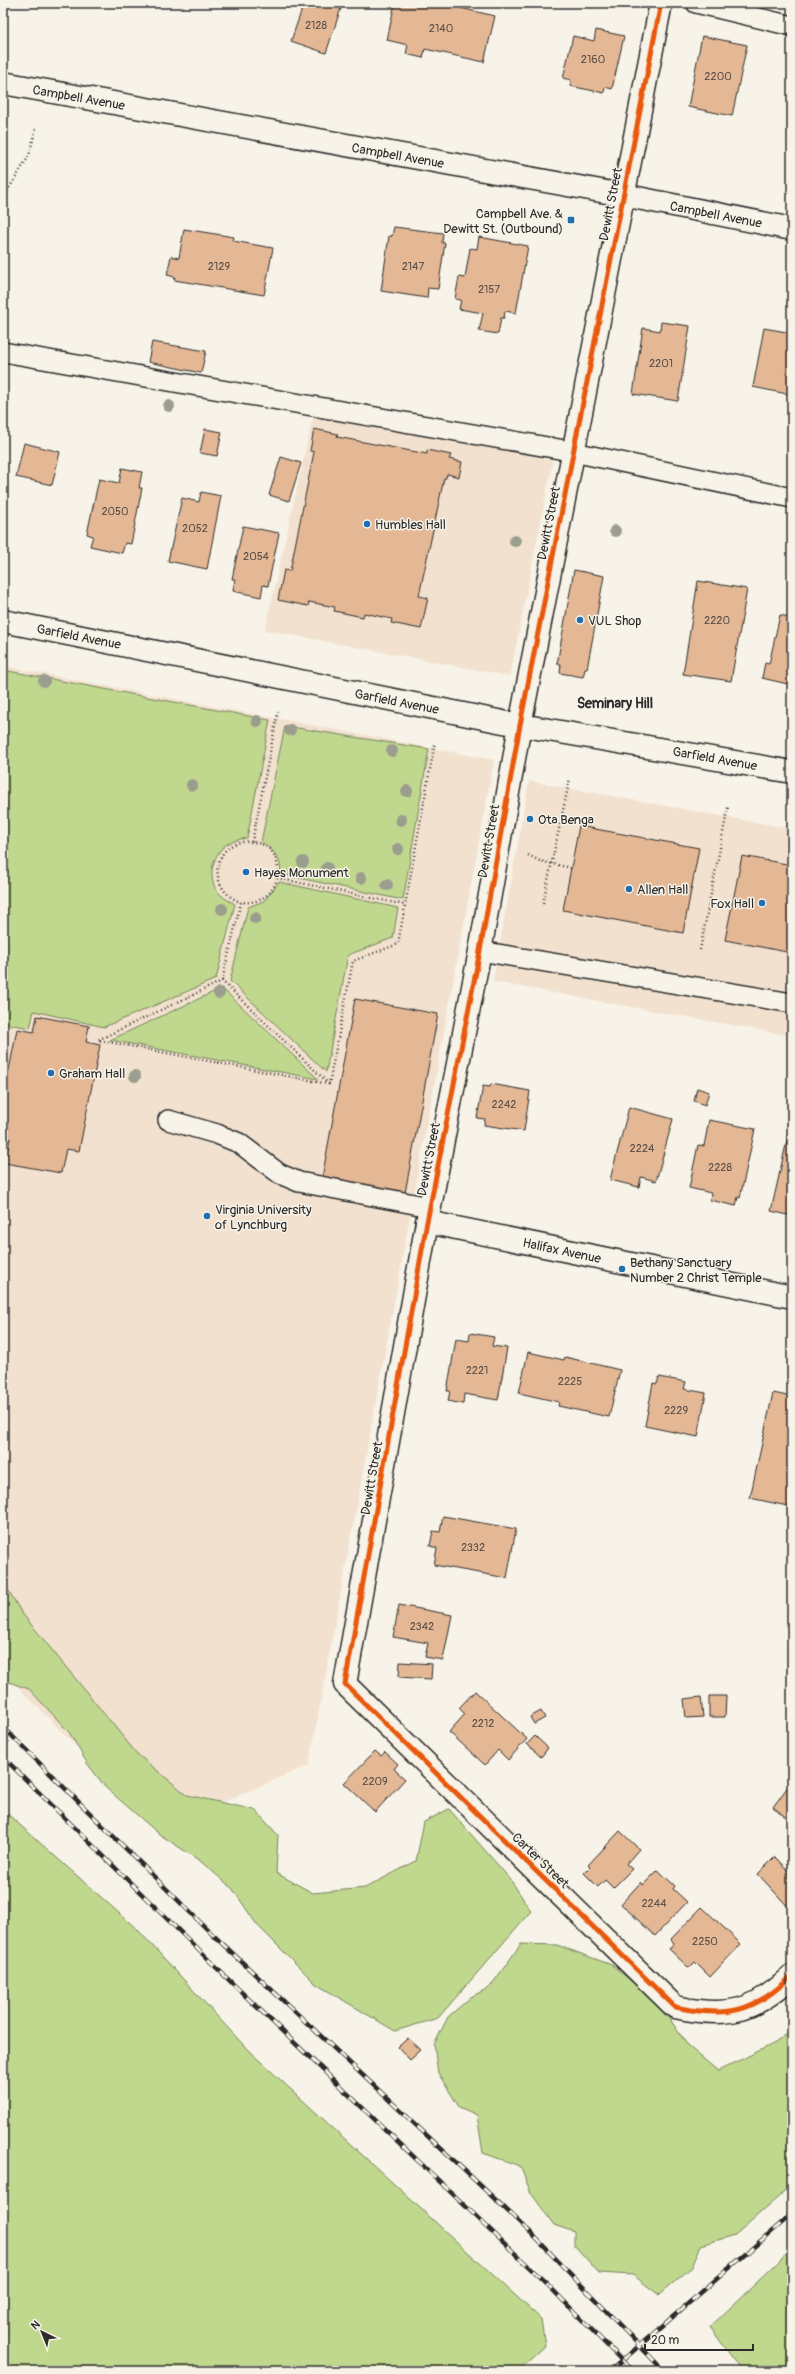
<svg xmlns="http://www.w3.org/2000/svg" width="795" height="2374" viewBox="0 0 795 2374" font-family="Pangolin,sans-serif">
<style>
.built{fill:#f2e1cf}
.green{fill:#bfd88e;stroke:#75825c}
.building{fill:#e5b895;stroke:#2b2b2b}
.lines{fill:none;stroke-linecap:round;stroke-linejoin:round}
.lane-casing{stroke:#2b2b2b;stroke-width:22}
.street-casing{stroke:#2b2b2b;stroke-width:25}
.secondary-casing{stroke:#2b2b2b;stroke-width:25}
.path{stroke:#2b2b2b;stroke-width:2.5;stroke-dasharray:1 3;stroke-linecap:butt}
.lane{stroke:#f7f3e8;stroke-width:19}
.street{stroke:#f7f3e8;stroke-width:22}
.secondary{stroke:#f7f3e8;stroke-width:22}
.rail-casing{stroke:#2b2b2b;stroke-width:4.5}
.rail{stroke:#f7f3e8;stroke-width:3;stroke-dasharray:9;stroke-linecap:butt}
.cycleway-casing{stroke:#f7f3e8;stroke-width:8}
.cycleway{stroke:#e8590c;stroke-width:5}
.tree{fill:#9b9d8e}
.poi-dot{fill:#1f6fb2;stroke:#f7f3e8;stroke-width:1.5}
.labels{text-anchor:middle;stroke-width:3;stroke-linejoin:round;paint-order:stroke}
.number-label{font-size:11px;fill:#5a4e46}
.street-label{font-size:13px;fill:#2b2b2b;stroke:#f7f3e8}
.poi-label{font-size:13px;fill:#2b2b2b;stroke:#f7f3e8;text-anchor:start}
.neighbourhood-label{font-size:14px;font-weight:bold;fill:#2b2b2b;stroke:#f7f3e8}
</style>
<rect width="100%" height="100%" fill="#f7f3e8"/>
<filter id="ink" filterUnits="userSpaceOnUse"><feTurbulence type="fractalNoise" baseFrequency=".025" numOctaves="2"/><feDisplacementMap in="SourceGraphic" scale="8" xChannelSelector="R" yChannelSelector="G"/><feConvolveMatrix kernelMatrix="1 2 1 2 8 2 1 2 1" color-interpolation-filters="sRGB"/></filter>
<g filter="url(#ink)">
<g class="built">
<path d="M314,413L553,460L510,676L265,630Z"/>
<path d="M3,666L494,760L309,1765L164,1828L67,1737L3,1672Z"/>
<path d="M529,781L792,829V1036L493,982Z"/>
</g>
<g class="green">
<path d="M3,670L270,720L247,838C240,839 232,841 226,845C211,856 206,882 221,895C225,899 230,901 235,904L216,979L104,1027L34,1011L30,1028L3,1023Z"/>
<path d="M285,726L429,749L403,900L280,874C283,859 272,849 261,842Z"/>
<path d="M279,882L398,908L393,938L348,955L326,1072L230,981L248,907L264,901Z"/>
<path d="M222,988L318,1079L110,1040Z"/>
<path d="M3,1581L21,1612L137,1754L187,1795L255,1810L278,1835L276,1873L313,1893L365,1888L416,1861L424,1822L449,1809L510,1879L531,1911L438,2018L395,2031L316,1984L257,1925L232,1888L200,1861L159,1834L106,1788L87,1763L69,1732L29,1689L3,1680Z"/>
<path d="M3,1810L138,1930L249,2051L541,2319L545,2346L518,2371H3Z"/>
<path d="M521,1944L557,1945L612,1965L661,2006L688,2046L718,2071L775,2043L792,2030V2185L735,2235L701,2245L692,2267L659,2295L633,2275L599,2273L574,2245V2232L554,2225L531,2193L520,2166L483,2153L477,2115L459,2107L438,2073L434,2045L448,2017L471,1997L490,1987Z"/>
<path d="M792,2249V2371H742L710,2327Z"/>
</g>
<g class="building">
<path d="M304,3H325L341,8L326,53L291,41Z"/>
<path d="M395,3H439L495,16L484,62L425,49L423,58L406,54L408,45L387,40Z"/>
<path d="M596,30L624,36L612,89L605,87L604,93L570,86L571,80L563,78L573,36L594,41Z"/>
<path d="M702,36L747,45L732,116L688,107Z"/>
<path d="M394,227L443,233L442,243H445L438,289L428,288L427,298L381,291L389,236H392Z"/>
<path d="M184,229L234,237L233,241L273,248L264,295L174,280L175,277L167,275L171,256L179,258Z"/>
<path d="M479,237L528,246L516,313L505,311L504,318H501L498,334L479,331L483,313L459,309L461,300L455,299L459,277L465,278L470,248L477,249Z"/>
<path d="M661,322L690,326L678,401L633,394L643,328L660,331Z"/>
<path d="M764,328L792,333V395L753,387Z"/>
<path d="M152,342L206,351L201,373L148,362Z"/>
<path d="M205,429L222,432L217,456L200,453Z"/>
<path d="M314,429L338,434L337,437L427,454V450L451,455L449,459L462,462L459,477L447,474L446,478H444L419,596L428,598L421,629L391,623L392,619L364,613L363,617L334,611L335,607L309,602L308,606L278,600L284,570L290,571L314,452L310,451Z"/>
<path d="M24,443L60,452L52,485L16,477Z"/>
<path d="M281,457L301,463L289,501L269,495Z"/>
<path d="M122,468L142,472L139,488H142L131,544L125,543L122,553L90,546L93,536L87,534L99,479L119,483Z"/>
<path d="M201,492L221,496L207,569L168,561L182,498L199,502Z"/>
<path d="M243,526L279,533L268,586L263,585L261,597L233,591L235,579H232Z"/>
<path d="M574,570L604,576L587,669H585L583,677L560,673L561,664H557Z"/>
<path d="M698,581L747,589L731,681L683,674Z"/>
<path d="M780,615L792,618V685L762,678L765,663L769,664Z"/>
<path d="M579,826L699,848L683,933L563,910Z"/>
<path d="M742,856L792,865V953L725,940Z"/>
<path d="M355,999L438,1014L405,1193L322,1178Z"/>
<path d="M37,1016L89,1026L86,1042L100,1045L79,1151L66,1149L61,1173L5,1163L10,1138L3,1136V1101L17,1029L34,1032Z"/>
<path d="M491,1084L530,1091L524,1131L484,1125L485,1119L477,1118L483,1086L490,1087Z"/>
<path d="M697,1088L709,1092L705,1105L694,1101Z"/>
<path d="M629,1107L673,1119L656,1181L641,1177L639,1187L610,1180Z"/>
<path d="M792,1118V1216L771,1211Z"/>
<path d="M709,1120L755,1129L740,1198L738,1197L736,1206L710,1200L711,1193L689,1188L698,1145L704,1146Z"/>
<path d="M470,1333L494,1337L492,1346L507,1348L498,1400L464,1394L463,1404L448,1401L450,1391H447L456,1339L469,1341Z"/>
<path d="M528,1352L564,1360L565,1357L620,1370L609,1417L558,1406L559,1402L519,1393Z"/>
<path d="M659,1377L686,1382L684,1389L706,1393L698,1437L645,1426L653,1383L657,1384Z"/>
<path d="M773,1393L792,1397V1507L750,1498Z"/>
<path d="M443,1516L516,1529L507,1578L434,1565L437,1548L430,1546L433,1531L440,1532Z"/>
<path d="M399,1605L452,1615L443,1660L425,1657L428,1643L393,1637Z"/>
<path d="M400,1662L432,1664L431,1679L399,1677Z"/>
<path d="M475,1691L527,1739L508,1760L498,1750L485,1765L449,1732L465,1714L459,1708Z"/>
<path d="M709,1696H726L725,1717H709Z"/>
<path d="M701,1697L703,1717L686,1718L684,1699Z"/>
<path d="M541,1711L545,1718L534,1724L530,1717Z"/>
<path d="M535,1736L548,1748L541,1757L527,1744Z"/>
<path d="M375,1751L381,1756L385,1752L398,1764L394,1769L405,1779L375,1812L344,1783Z"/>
<path d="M792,1781V1822L773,1807Z"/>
<path d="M620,1831L639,1849L626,1864L632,1869L613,1888L605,1880L598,1887L584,1873L590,1867L588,1865Z"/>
<path d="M775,1857L792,1875V1911L758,1874Z"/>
<path d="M658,1870L675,1886L673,1889L687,1902L655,1936L621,1904L641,1882L643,1885Z"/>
<path d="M702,1907L741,1944L710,1977L695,1962L689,1968L669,1949L674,1943L671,1939Z"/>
<path d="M408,2038L421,2050L410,2060L398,2047Z"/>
</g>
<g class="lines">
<g class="lane-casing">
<g id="lane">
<path d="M696,3L792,26"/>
<path d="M3,352L559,449L792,498"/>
<path d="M480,951L792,1003"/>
<path d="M168,1120L217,1134L239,1143L280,1174L299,1182L430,1207"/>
</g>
</g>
<g class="street-casing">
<g id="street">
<path d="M661,3L520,725L480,951L427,1222L345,1684L675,2007C727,2018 753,2013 792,1976"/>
<path d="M3,621L503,722L792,772"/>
<path d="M427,1222L792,1297"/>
</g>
</g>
<g class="secondary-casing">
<path id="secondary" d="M3,83L623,195L792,229"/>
</g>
<g class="path">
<path d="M3,211L8,190L29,156L36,128"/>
<path d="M252,842L278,712"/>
<path d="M528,855L540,861L571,868"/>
<path d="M277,878L405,905"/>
<path d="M543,903L570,778"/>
<path d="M700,950L728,807"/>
<path d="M222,981L241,902C287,907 290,842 250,842C241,841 234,843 227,849C209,866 218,895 241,902"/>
<path d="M329,1084L222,981L98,1040L329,1084L353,961L398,944L435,742"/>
</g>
<use href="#lane" class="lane"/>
<use href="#street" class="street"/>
<use href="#secondary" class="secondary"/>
<g class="rail-casing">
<g id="rail">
<path d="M3,1727L212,1934L530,2232L664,2371"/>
<path d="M3,1757L234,1985L549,2286L632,2371"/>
<path d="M610,2371L792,2214"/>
</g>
</g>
<use href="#rail" class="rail"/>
<g class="cycleway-casing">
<path id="cycleway" d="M661,3L520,725L480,951L427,1222L345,1684L675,2007C727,2018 753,2013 792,1976"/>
</g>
<use href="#cycleway" class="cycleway"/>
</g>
<g class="tree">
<circle cx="169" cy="406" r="6"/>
<circle cx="615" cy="531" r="6"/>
<circle cx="515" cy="541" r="6"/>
<circle cx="44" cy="681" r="6"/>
<circle cx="257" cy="721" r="6"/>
<circle cx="290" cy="730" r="6"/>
<circle cx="392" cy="751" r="6"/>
<circle cx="192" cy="785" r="6"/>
<circle cx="407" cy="791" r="6"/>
<circle cx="401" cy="820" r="6"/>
<circle cx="398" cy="849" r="6"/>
<circle cx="303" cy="862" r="6"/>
<circle cx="327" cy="868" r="6"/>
<circle cx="361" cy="878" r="6"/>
<circle cx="387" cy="885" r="6"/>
<circle cx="222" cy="909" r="6"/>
<circle cx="255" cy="918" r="6"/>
<circle cx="219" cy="993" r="6"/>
<circle cx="135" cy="1076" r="6"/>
</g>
</g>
<g class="poi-dot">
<rect x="567" y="216" width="8" height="8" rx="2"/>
<circle cx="367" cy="524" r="4"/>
<circle cx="580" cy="620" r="4"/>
<circle cx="530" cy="819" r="4"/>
<circle cx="246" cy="872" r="4"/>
<circle cx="629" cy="889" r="4"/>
<circle cx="762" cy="903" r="4"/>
<circle cx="51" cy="1073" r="4"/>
<circle cx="207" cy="1216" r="4"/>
<circle cx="622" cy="1269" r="4"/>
</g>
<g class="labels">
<g class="number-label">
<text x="316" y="29">2128</text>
<text x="441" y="32">2140</text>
<text x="593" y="63">2160</text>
<text x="718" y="80">2200</text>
<text x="219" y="270">2129</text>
<text x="413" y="270">2147</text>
<text x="489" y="293">2157</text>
<text x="661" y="367">2201</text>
<text x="115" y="515">2050</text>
<text x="195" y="532">2052</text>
<text x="256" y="560">2054</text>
<text x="717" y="624">2220</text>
<text x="504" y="1108">2242</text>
<text x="642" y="1152">2224</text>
<text x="720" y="1171">2228</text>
<text x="477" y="1374">2221</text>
<text x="570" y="1385">2225</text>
<text x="676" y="1414">2229</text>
<text x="473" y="1551">2332</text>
<text x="422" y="1630">2342</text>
<text x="483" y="1727">2212</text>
<text x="375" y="1785">2209</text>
<text x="654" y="1907">2244</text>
<text x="705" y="1945">2250</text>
</g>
<g class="street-label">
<text transform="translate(79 97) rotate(10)" y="5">Campbell Avenue</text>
<text transform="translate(398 155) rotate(10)" y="5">Campbell Avenue</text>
<text transform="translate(610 204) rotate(-79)" y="5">Dewitt Street</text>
<text transform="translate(716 214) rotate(11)" y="5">Campbell Avenue</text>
<text transform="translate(548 523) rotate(-79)" y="5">Dewitt Street</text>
<text transform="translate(79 636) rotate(11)" y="5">Garfield Avenue</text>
<text transform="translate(397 701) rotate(11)" y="5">Garfield Avenue</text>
<text transform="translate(715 758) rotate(10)" y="5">Garfield Avenue</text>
<text transform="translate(488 841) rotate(-80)" y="5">Dewitt Street</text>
<text transform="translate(428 1159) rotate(-79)" y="5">Dewitt Street</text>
<text transform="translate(562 1250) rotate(12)" y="5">Halifax Avenue</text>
<text transform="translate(371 1478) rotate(-80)" y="5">Dewitt Street</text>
<text transform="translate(541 1860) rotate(44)" y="5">Carter Street</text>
</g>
<g class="poi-label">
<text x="563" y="218" text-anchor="end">Campbell Ave. &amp;<tspan x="563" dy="15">Dewitt St. (Outbound)</tspan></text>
<text x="375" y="529">Humbles Hall</text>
<text x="588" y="625">VUL Shop</text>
<text x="538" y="824">Ota Benga</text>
<text x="254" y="877">Hayes Monument</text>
<text x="637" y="894">Allen Hall</text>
<text x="754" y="908" text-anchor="end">Fox Hall</text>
<text x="59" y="1078">Graham Hall</text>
<text x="215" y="1214">Virginia University<tspan x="215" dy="15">of Lynchburg</tspan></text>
<text x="630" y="1267">Bethany Sanctuary<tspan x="630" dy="15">Number 2 Christ Temple</tspan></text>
</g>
<g class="neighbourhood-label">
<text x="615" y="708">Seminary Hill</text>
</g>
</g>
<rect width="795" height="2374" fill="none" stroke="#f7f3e8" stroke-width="16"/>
<rect x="8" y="8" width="779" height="2358" fill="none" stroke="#2b2b2b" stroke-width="1.5" filter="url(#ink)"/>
<g transform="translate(42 2332) rotate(317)" stroke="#f7f3e8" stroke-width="3" paint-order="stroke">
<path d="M0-3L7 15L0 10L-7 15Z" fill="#2b2b2b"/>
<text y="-6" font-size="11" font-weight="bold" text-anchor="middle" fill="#2b2b2b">N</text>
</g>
<path d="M645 2344v6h108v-6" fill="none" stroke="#2b2b2b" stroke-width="2"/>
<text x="651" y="2344" font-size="12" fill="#2b2b2b" stroke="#f7f3e8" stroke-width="3" paint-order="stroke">20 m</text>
</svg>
